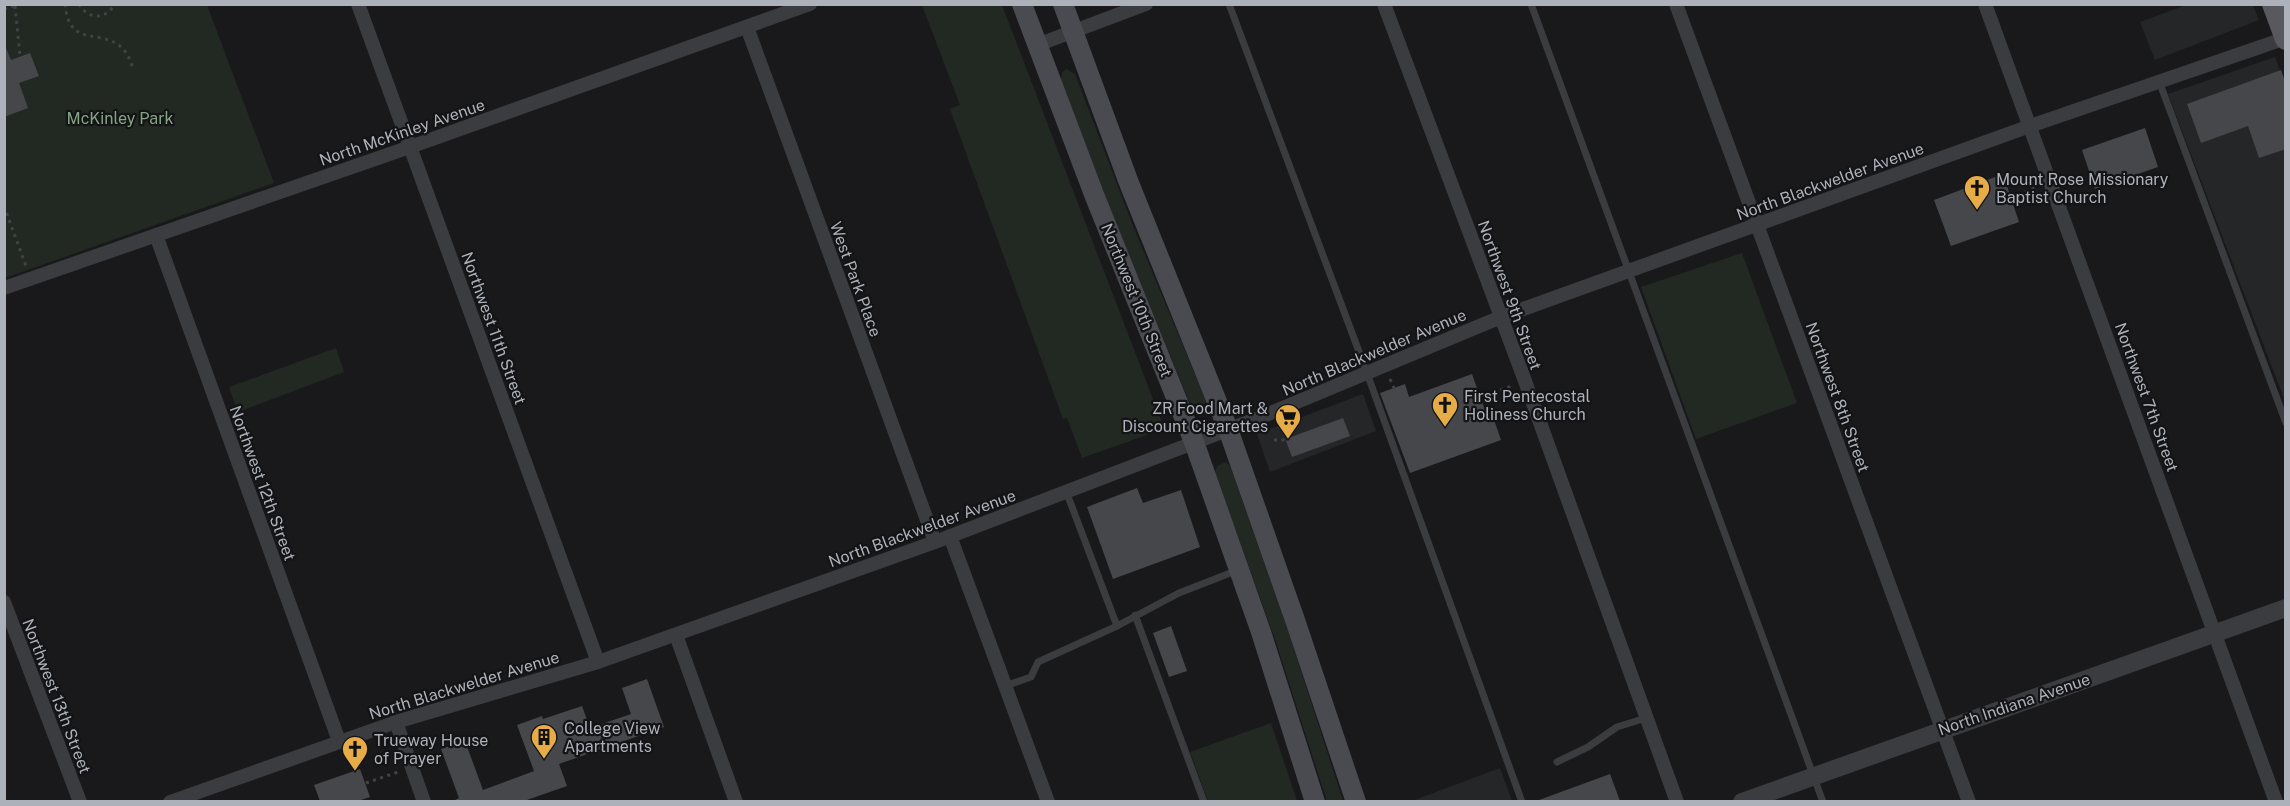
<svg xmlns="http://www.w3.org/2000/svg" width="2290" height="806" viewBox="0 0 2290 806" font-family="'Public Sans',sans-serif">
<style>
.built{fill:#252628}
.green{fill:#222922}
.building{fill:#46474b}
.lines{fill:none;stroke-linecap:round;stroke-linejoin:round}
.path{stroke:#414347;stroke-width:3;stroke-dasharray:3 4.5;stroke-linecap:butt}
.service{stroke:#3b3c40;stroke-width:7}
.minor{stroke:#3b3c40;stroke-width:14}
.tertiary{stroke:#3b3c40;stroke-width:18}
.secondary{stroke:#494b50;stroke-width:20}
.primary{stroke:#57595f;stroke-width:22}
.labels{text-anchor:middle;stroke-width:4.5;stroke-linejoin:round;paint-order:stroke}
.park-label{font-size:16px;fill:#85a486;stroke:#141416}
.street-label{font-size:16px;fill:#adb1ba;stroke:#141416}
.poi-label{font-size:16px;fill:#adb1ba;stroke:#141416;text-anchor:start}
</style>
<rect width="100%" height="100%" fill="#19191b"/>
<g class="built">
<path d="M2189,4L2253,5L2259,20L2155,60L2140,22Z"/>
<path d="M2275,57L2286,87L2285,401L2168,94Z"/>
<path d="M1363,394L1376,431L1270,472L1257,434Z"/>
<path d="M1500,768L1512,801H1412Z"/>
</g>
<g class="green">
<path d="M4,5H207L274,183L5,278Z"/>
<path d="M922,5H1002L1161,420L1155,432L1082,458L1067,418L1063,419L950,109L960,105Z"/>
<path d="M1066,69L1075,74L1133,226L1206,401L1200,411H1196L1191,406L1108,203L1061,80L1062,73Z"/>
<path d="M1742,253L1797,403L1696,439L1641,287Z"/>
<path d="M336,348L344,372L238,412L229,387Z"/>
<path d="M1226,462L1230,466L1287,627L1343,801H1327L1322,786L1276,642L1215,473L1217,466Z"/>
<path d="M1271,723L1297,801H1208L1190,752Z"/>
</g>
<g class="building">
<path d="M4,48H6L11,60L30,53L39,76L19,83L28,108L4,117Z"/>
<path d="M2281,70L2286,84V149L2259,158L2248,126L2201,143L2187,104Z"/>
<path d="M2145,128L2158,167L2095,189L2082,150Z"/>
<path d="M2003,174L2019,222L1951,246L1934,200Z"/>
<path d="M1472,374L1487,416L1492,414L1501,440L1410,473L1380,393L1405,384L1409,397Z"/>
<path d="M1343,418L1350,436L1292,457L1286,441L1291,437Z"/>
<path d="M1137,488L1143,503L1181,490L1200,547L1113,579L1087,507Z"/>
<path d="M1171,626L1187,671L1169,677L1153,633Z"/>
<path d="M647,679L664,727L559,764L567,786L524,801H455V800L459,798L441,749L465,741L483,790L534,771L517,725L542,716L543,719L582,706L590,728L631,714L622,688Z"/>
<path d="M360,769L370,797L358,801H320L314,785Z"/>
<path d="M1610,774L1620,801H1539V800Z"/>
</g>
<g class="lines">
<g class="path">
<path d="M65,4C69,49 100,28 121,47C127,52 130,60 133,68"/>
<path d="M79,4C88,20 106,20 115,4"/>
<path d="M15,6L20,56"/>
<path d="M4,9L18,4"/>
<path d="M2011,198L2037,187"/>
<path d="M4,206L26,266"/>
<path d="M1390,379L1394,388"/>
<path d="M1479,397L1512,386"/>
<path d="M1274,440H1288"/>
<path d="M366,783L398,772"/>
</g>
<g class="service">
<path d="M1229,4L1367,373L1522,802"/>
<path d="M1531,4L1823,802"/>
<path d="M2159,81L2286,423"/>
<path d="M1066,491L1117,626"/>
<path d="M1135,615L1204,802"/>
<path d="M1005,686L1031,677L1038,662L1117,626L1179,593L1238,570"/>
<path d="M1557,762L1588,747L1617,727L1646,718"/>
</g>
<g class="minor">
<path d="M358,4L598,662"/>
<path d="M1384,4L1525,381L1677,802"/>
<path d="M1676,4L1969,802"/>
<path d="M1985,4L2276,802"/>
<path d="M747,27L935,542"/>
<path d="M1037,45L1146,4"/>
<path d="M156,235L339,741"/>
<path d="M4,288L410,147L810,4"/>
<path d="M950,536L1048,802"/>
<path d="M4,602L80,802"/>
<path d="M676,635L736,802"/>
<path d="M396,722L424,802"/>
<path d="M170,802L396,722L598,662L935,542L1261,417L1501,317L2030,126L2286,38"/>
</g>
<path class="tertiary" d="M1742,802L2286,608"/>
<g class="secondary">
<path d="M1022,4L1095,197L1194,442L1261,632L1315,802"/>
<path d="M1063,4L1129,183L1228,429L1295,620L1356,802"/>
</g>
<path class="primary" d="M2273,4L2286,39"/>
</g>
<defs>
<g id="church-pin" transform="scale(1.35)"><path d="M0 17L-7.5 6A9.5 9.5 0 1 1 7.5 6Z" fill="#e6ac47" stroke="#141416"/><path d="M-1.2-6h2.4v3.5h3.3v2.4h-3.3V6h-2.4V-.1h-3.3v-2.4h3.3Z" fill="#111"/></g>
<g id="supermarket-pin" transform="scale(1.35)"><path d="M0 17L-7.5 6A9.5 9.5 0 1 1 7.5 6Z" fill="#e6ac47" stroke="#141416"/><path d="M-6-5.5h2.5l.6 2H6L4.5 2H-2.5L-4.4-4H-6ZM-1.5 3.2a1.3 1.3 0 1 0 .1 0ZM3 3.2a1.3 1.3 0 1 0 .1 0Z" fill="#111"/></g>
<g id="building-pin" transform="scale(1.35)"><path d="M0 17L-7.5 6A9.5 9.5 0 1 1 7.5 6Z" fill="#e6ac47" stroke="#141416"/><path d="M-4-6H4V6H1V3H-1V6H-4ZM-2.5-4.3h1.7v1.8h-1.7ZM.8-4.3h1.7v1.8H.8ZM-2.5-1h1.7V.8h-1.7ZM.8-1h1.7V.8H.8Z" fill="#111"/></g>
</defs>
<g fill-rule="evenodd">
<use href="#church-pin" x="1977" y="188"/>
<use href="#church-pin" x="1445" y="405"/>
<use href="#supermarket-pin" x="1288" y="417"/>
<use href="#building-pin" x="544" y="737"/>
<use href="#church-pin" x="355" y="749"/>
</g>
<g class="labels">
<g class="park-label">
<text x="120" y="124">McKinley Park</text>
</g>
<g class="street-label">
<text transform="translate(402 132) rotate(-19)" y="6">North McKinley Avenue</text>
<text transform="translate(1830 181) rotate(-20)" y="6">North Blackwelder Avenue</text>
<text transform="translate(856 279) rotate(70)" y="6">West Park Place</text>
<text transform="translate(1510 295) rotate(70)" y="6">Northwest 9th Street</text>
<text transform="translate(1137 300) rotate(68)" y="6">Northwest 10th Street</text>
<text transform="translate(494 328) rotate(70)" y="6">Northwest 11th Street</text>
<text transform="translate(1374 352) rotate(-23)" y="6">North Blackwelder Avenue</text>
<text transform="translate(1838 397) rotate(70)" y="6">Northwest 8th Street</text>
<text transform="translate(2147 397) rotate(70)" y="6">Northwest 7th Street</text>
<text transform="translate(263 483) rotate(70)" y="6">Northwest 12th Street</text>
<text transform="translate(922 528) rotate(-20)" y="6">North Blackwelder Avenue</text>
<text transform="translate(464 685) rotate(-17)" y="6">North Blackwelder Avenue</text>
<text transform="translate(57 696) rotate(69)" y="6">Northwest 13th Street</text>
<text transform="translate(2014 704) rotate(-19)" y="6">North Indiana Avenue</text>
</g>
<g class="poi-label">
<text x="1996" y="185">Mount Rose Missionary<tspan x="1996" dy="18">Baptist Church</tspan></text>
<text x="1464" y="402">First Pentecostal<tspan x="1464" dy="18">Holiness Church</tspan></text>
<text x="1268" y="414" text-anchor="end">ZR Food Mart &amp;<tspan x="1268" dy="18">Discount Cigarettes</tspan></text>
<text x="564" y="734">College View<tspan x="564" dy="18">Apartments</tspan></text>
<text x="374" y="746">Trueway House<tspan x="374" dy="18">of Prayer</tspan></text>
</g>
</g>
<rect width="2290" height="806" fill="none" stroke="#adb1ba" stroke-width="12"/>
</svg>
